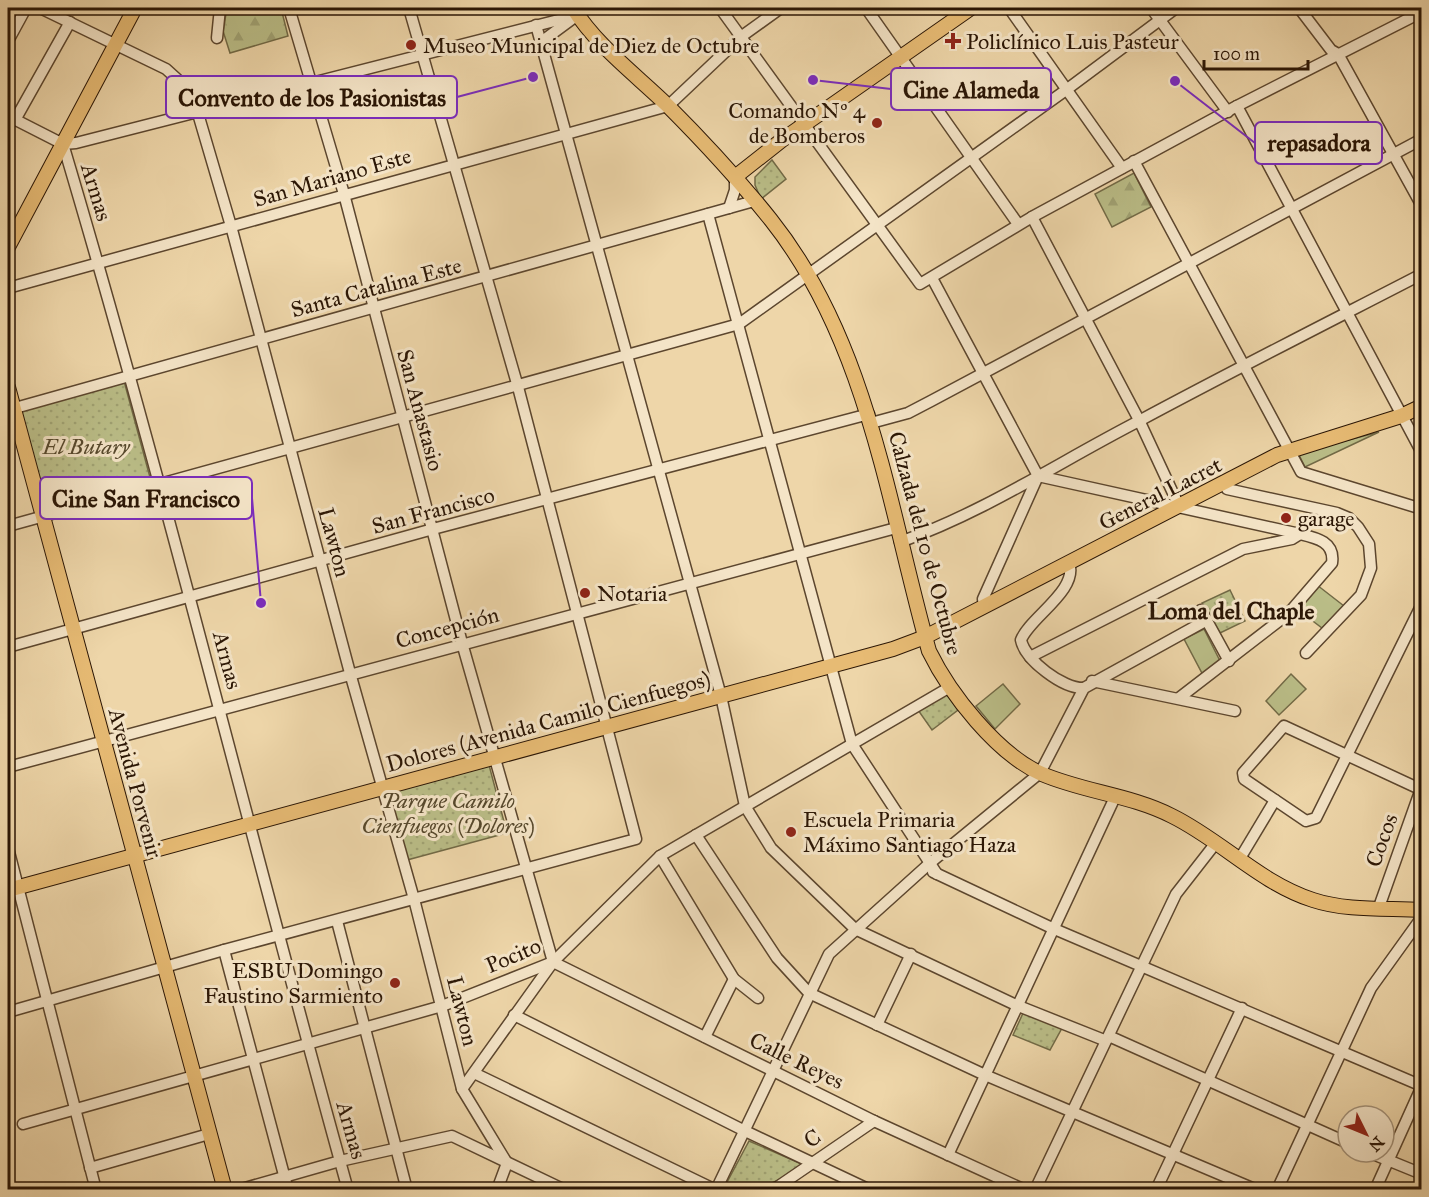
<svg xmlns="http://www.w3.org/2000/svg" width="1429" height="1197" viewBox="0 0 1429 1197" font-family="'IM FELL Great Primer',serif">
<style>
.green{fill:#babd87;stroke:#726a46;stroke-width:1.5}
.forest{fill:url(#forest-firs);stroke:#726a46;stroke-width:1.5}
.park{fill:url(#park-dots);stroke:#726a46;stroke-width:1.5}
.lines{fill:none;stroke-linecap:round;stroke-linejoin:round}
.minor-casing{stroke:#5c462e;stroke-width:13}
.major-casing{stroke:#2b1605;stroke-width:16}
.minor{stroke:#f4e4c7;stroke-width:10}
.major{stroke:#e7bb74;stroke-width:14}
.poi-dot{fill:#8f2418;stroke:#f4e4c7;stroke-width:2}
.labels{text-anchor:middle;stroke-width:6;stroke-linejoin:round;paint-order:stroke}
.poi-label{font-size:22px;fill:#2b1605;stroke:#f4e4c7;text-anchor:start}
.street-label{font-size:22px;fill:#2b1605;stroke:#f4e4c7}
.park-label{font-size:22px;font-style:italic;fill:#56482c;stroke:#f4e4c7}
.neighbourhood-label{font-size:24px;font-weight:bold;fill:#2b1605;stroke:#f4e4c7}
.leader{fill:none;stroke:#7b2cbf;stroke-width:2}
.callout-dot{fill:#7b2cbf;stroke:#f4e4c7;stroke-width:2}
.callout{fill:#f4e4c7;stroke:#7b2cbf;stroke-width:2}
.callout-label{font-size:24px;text-anchor:middle;font-weight:bold;fill:#2b1605}
</style>
<defs>
<pattern id="forest-firs" width="22" height="20" patternUnits="userSpaceOnUse" patternTransform="scale(1.5)"><rect width="22" height="20" fill="#babd87"/><path d="M5 1l3.5 6h-7zM16 11l3.5 6h-7z" fill="#a0a273"/></pattern>
<pattern id="park-dots" width="8" height="8" patternUnits="userSpaceOnUse" patternTransform="scale(1.5)"><rect width="8" height="8" fill="#babd87"/><path d="M2 2h.1M6 6h.1" fill="none" stroke="#a0a273" stroke-width="1.8" stroke-linecap="round"/></pattern>
</defs>
<rect width="100%" height="100%" fill="#eed6a9"/>
<filter id="stains"><feTurbulence type="fractalNoise" baseFrequency=".00333" numOctaves="4"/><feColorMatrix values="0 0 0 0 .2 0 0 0 0 .09 0 0 0 0 .02 0 0 0 .5 -.17"/></filter>
<radialGradient id="worn" r=".72"><stop offset=".6" stop-color="#630" stop-opacity="0"/><stop offset="1" stop-color="#630" stop-opacity=".3"/></radialGradient>
<g class="green">
<path d="M1379,432L1305,467L1298,453Z"/>
<path d="M1317,585L1344,606L1322,628L1297,609Z"/>
<path d="M1204,629L1220,661L1203,675L1184,639Z"/>
<path d="M1291,674L1306,689L1279,715L1266,701Z"/>
<path d="M1003,684L1020,704L995,729L976,706Z"/>
</g>
<g class="forest">
<path d="M227,8H281L288,36L230,53L223,31Z"/>
<path d="M1134,173L1151,207L1112,227L1095,194Z"/>
</g>
<g class="park">
<path d="M772,160L786,179L761,199L755,185V177Z"/>
<path d="M124,381L151,481L48,510L20,410Z"/>
<path d="M1230,590L1245,621L1220,633L1202,603Z"/>
<path d="M946,693L958,710L932,730L918,710Z"/>
<path d="M489,765L507,833L407,860L389,792Z"/>
<path d="M1024,1011L1062,1028L1050,1050L1013,1035Z"/>
<path d="M749,1141L804,1165C781,1180 753,1197 725,1186Z"/>
</g>
<g class="lines">
<g class="minor-casing">
<g id="minor">
<path d="M40,8L166,69L187,88L194,100L231,226L350,673L414,899L462,1089L507,1163L497,1190"/>
<path d="M289,8L344,194L462,643L553,962"/>
<path d="M720,8L920,284L1032,217L1237,106L1422,12"/>
<path d="M866,8L1018,224"/>
<path d="M1009,8L1122,168"/>
<path d="M1151,8L1228,112"/>
<path d="M1299,8L1331,50L1338,54L1422,206"/>
<path d="M536,25L721,696L745,806L771,848L855,929L1016,1005L1104,1040L1111,1037L1348,1143"/>
<path d="M217,38L220,8"/>
<path d="M8,41L26,8"/>
<path d="M541,42L587,8"/>
<path d="M1237,106L1422,453"/>
<path d="M8,116L63,144L76,143L578,15"/>
<path d="M15,120L70,22"/>
<path d="M63,144C166,490 251,841 348,1190"/>
<path d="M1134,161L1301,472L1422,509"/>
<path d="M729,208L735,190V177"/>
<path d="M708,214L852,744L937,874"/>
<path d="M1032,217L1139,420L1179,506"/>
<path d="M932,278L1038,476"/>
<path d="M8,288L668,106L742,36L781,8"/>
<path d="M8,410L754,201"/>
<path d="M871,423L908,413L931,401L1422,139"/>
<path d="M1038,476L1300,534C1317,538 1335,542 1332,563L1288,614L1179,698"/>
<path d="M1224,483L1227,489L1337,513L1349,518L1358,527L1369,544L1371,568L1361,595L1306,653"/>
<path d="M8,526L739,324L1066,90L1176,8"/>
<path d="M900,542C985,512 1059,462 1139,421C1232,371 1327,323 1422,274"/>
<path d="M1069,563C1079,590 1029,618 1021,640C1025,660 1063,689 1084,688"/>
<path d="M1422,604L1316,818L1306,821L1244,779L1243,773L1284,726L1422,790"/>
<path d="M984,607L983,599L1038,476"/>
<path d="M1201,610L1229,661"/>
<path d="M8,647L433,529L869,414"/>
<path d="M1030,657L1243,549L1292,539L1300,534"/>
<path d="M1092,681L1235,711"/>
<path d="M8,767L896,528"/>
<path d="M696,835L777,958L809,993L985,1075L1257,1190"/>
<path d="M8,848L96,1190"/>
<path d="M660,856L734,979L758,998"/>
<path d="M1239,860L1275,800"/>
<path d="M933,872L1052,928L1422,1086"/>
<path d="M1379,907L1422,786"/>
<path d="M337,921L407,1190"/>
<path d="M224,950L288,1190"/>
<path d="M553,962L874,1121L1025,1190"/>
<path d="M8,1012L224,950L636,839L518,387L409,8"/>
<path d="M514,1015L743,1130L870,1190"/>
<path d="M877,1025L911,954"/>
<path d="M705,1037L734,979"/>
<path d="M474,1073L716,1190"/>
<path d="M462,1089L553,962"/>
<path d="M23,1124L442,1006L553,962L660,856L950,687"/>
<path d="M1368,1152L1422,1174"/>
<path d="M948,1155L1116,795"/>
<path d="M90,1168L209,1134"/>
<path d="M238,1190L340,1161L452,1136L565,1190"/>
<path d="M716,1190L829,954L930,863L1040,773L1084,688L1207,620"/>
<path d="M773,1190L874,1121"/>
<path d="M1035,1190L1176,894L1215,844"/>
<path d="M1156,1190L1242,1008"/>
<path d="M1277,1190L1371,988L1422,917"/>
<path d="M1375,1190L1422,1086"/>
</g>
</g>
<g class="major-casing">
<g id="major">
<path d="M573,8C597,46 635,74 667,105C703,141 739,180 771,220C868,342 888,505 929,651C950,694 997,754 1042,774C1084,792 1131,795 1172,816C1221,840 1260,883 1313,900C1346,911 1386,908 1422,910"/>
<path d="M735,177L782,140L971,8"/>
<path d="M8,247L135,8"/>
<path d="M8,387L225,1190"/>
<path d="M8,890L893,649L925,637L1277,455L1401,416L1422,406"/>
</g>
</g>
<use href="#minor" class="minor"/>
<use href="#major" class="major"/>
</g>
<g class="poi-dot">
<path d="M950 32h6v6h6v6h-6v6h-6v-6h-6v-6h6z"/>
<circle cx="411" cy="45" r="6"/>
<circle cx="877" cy="123" r="6"/>
<circle cx="1286" cy="518" r="6"/>
<circle cx="585" cy="593" r="6"/>
<circle cx="791" cy="832" r="6"/>
<circle cx="395" cy="983" r="6"/>
</g>
<g class="labels">
<g class="poi-label">
<text x="966" y="49">Policlínico Luis Pasteur</text>
<text x="423" y="53">Museo Municipal de Diez de Octubre</text>
<text x="865" y="118" text-anchor="end">Comando Nº 4<tspan x="865" dy="25">de Bomberos</tspan></text>
<text x="1298" y="526">garage</text>
<text x="597" y="601">Notaria</text>
<text x="803" y="827">Escuela Primaria<tspan x="803" dy="25">Máximo Santiago Haza</tspan></text>
<text x="383" y="978" text-anchor="end">ESBU Domingo<tspan x="383" dy="25">Faustino Sarmiento</tspan></text>
</g>
<g class="street-label">
<text transform="translate(332 177) rotate(-16)" y="8">San Mariano Este</text>
<text transform="translate(97 192) rotate(73)" y="8">Armas</text>
<text transform="translate(376 287) rotate(-15)" y="8">Santa Catalina Este</text>
<text transform="translate(421 410) rotate(75)" y="8">San Anastasio</text>
<text transform="translate(1160 493) rotate(-27)" y="8">General Lacret</text>
<text transform="translate(433 510) rotate(-15)" y="8">San Francisco</text>
<text transform="translate(335 542) rotate(75)" y="8">Lawton</text>
<text transform="translate(926 543) rotate(75)" y="8">Calzada del 10 de Octubre</text>
<text transform="translate(447 627) rotate(-15)" y="8">Concepción</text>
<text transform="translate(228 660) rotate(75)" y="8">Armas</text>
<text transform="translate(548 721) rotate(-15)" y="8">Dolores (Avenida Camilo Cienfuegos)</text>
<text transform="translate(136 783) rotate(75)" y="8">Avenida Porvenir</text>
<text transform="translate(1381 840) rotate(-70)" y="8">Cocos</text>
<text transform="translate(513 955) rotate(-23)" y="8">Pocito</text>
<text transform="translate(463 1011) rotate(76)" y="8">Lawton</text>
<text transform="translate(797 1060) rotate(26)" y="8">Calle Reyes</text>
<text transform="translate(352 1130) rotate(74)" y="8">Armas</text>
<text transform="translate(812 1138) rotate(-34)" y="8">C</text>
</g>
<g class="park-label">
<text x="86" y="454">El Butary</text>
<text x="448" y="808">Parque Camilo<tspan x="448" dy="25">Cienfuegos (Dolores)</tspan></text>
</g>
<g class="neighbourhood-label">
<text x="1231" y="619">Loma del Chaple</text>
</g>
</g>
<path class="leader" d="M813 80L891 89M533 77L457 97M1175 81L1255 143M261 603L252 498"/>
<g class="callout-dot">
<circle cx="813" cy="80" r="6"/>
<circle cx="533" cy="77" r="6"/>
<circle cx="1175" cy="81" r="6"/>
<circle cx="261" cy="603" r="6"/>
</g>
<g class="callout">
<rect x="891" y="68" width="160" height="42" rx="6"/>
<rect x="166" y="76" width="291" height="42" rx="6"/>
<rect x="1255" y="122" width="127" height="42" rx="6"/>
<rect x="40" y="477" width="212" height="42" rx="6"/>
</g>
<g class="callout-label">
<text x="971" y="98">Cine Alameda</text>
<text x="312" y="106">Convento de los Pasionistas</text>
<text x="1319" y="151">repasadora</text>
<text x="146" y="507">Cine San Francisco</text>
</g>
<rect width="1429" height="1197" fill="none" stroke="#eed6a9" stroke-width="30"/>
<rect x="9" y="9" width="1411" height="1179" fill="none" stroke="#2b1605" stroke-width="3"/>
<rect x="15" y="15" width="1399" height="1167" fill="none" stroke="#2b1605" stroke-width="1.5"/>
<g transform="translate(1366 1134) rotate(133)"><circle r="28" fill="#f4e4c7" stroke="#a49279" stroke-width="1.5"/>
<path d="M0-4.5L10 22L0 15L-10 22Z" fill="#8f2418"/>
<text y="-9" font-size="16" font-weight="bold" text-anchor="middle" fill="#2b1605">N</text>
</g>
<path d="M1204 60v9h104v-9" fill="none" stroke="#2b1605" stroke-width="3"/>
<text x="1213" y="60" font-size="18" fill="#2b1605" stroke="#f4e4c7" stroke-width="4.5" paint-order="stroke">100 m</text>
<rect width="100%" height="100%" filter="url(#stains)"/>
<rect width="100%" height="100%" fill="url(#worn)"/>
</svg>
